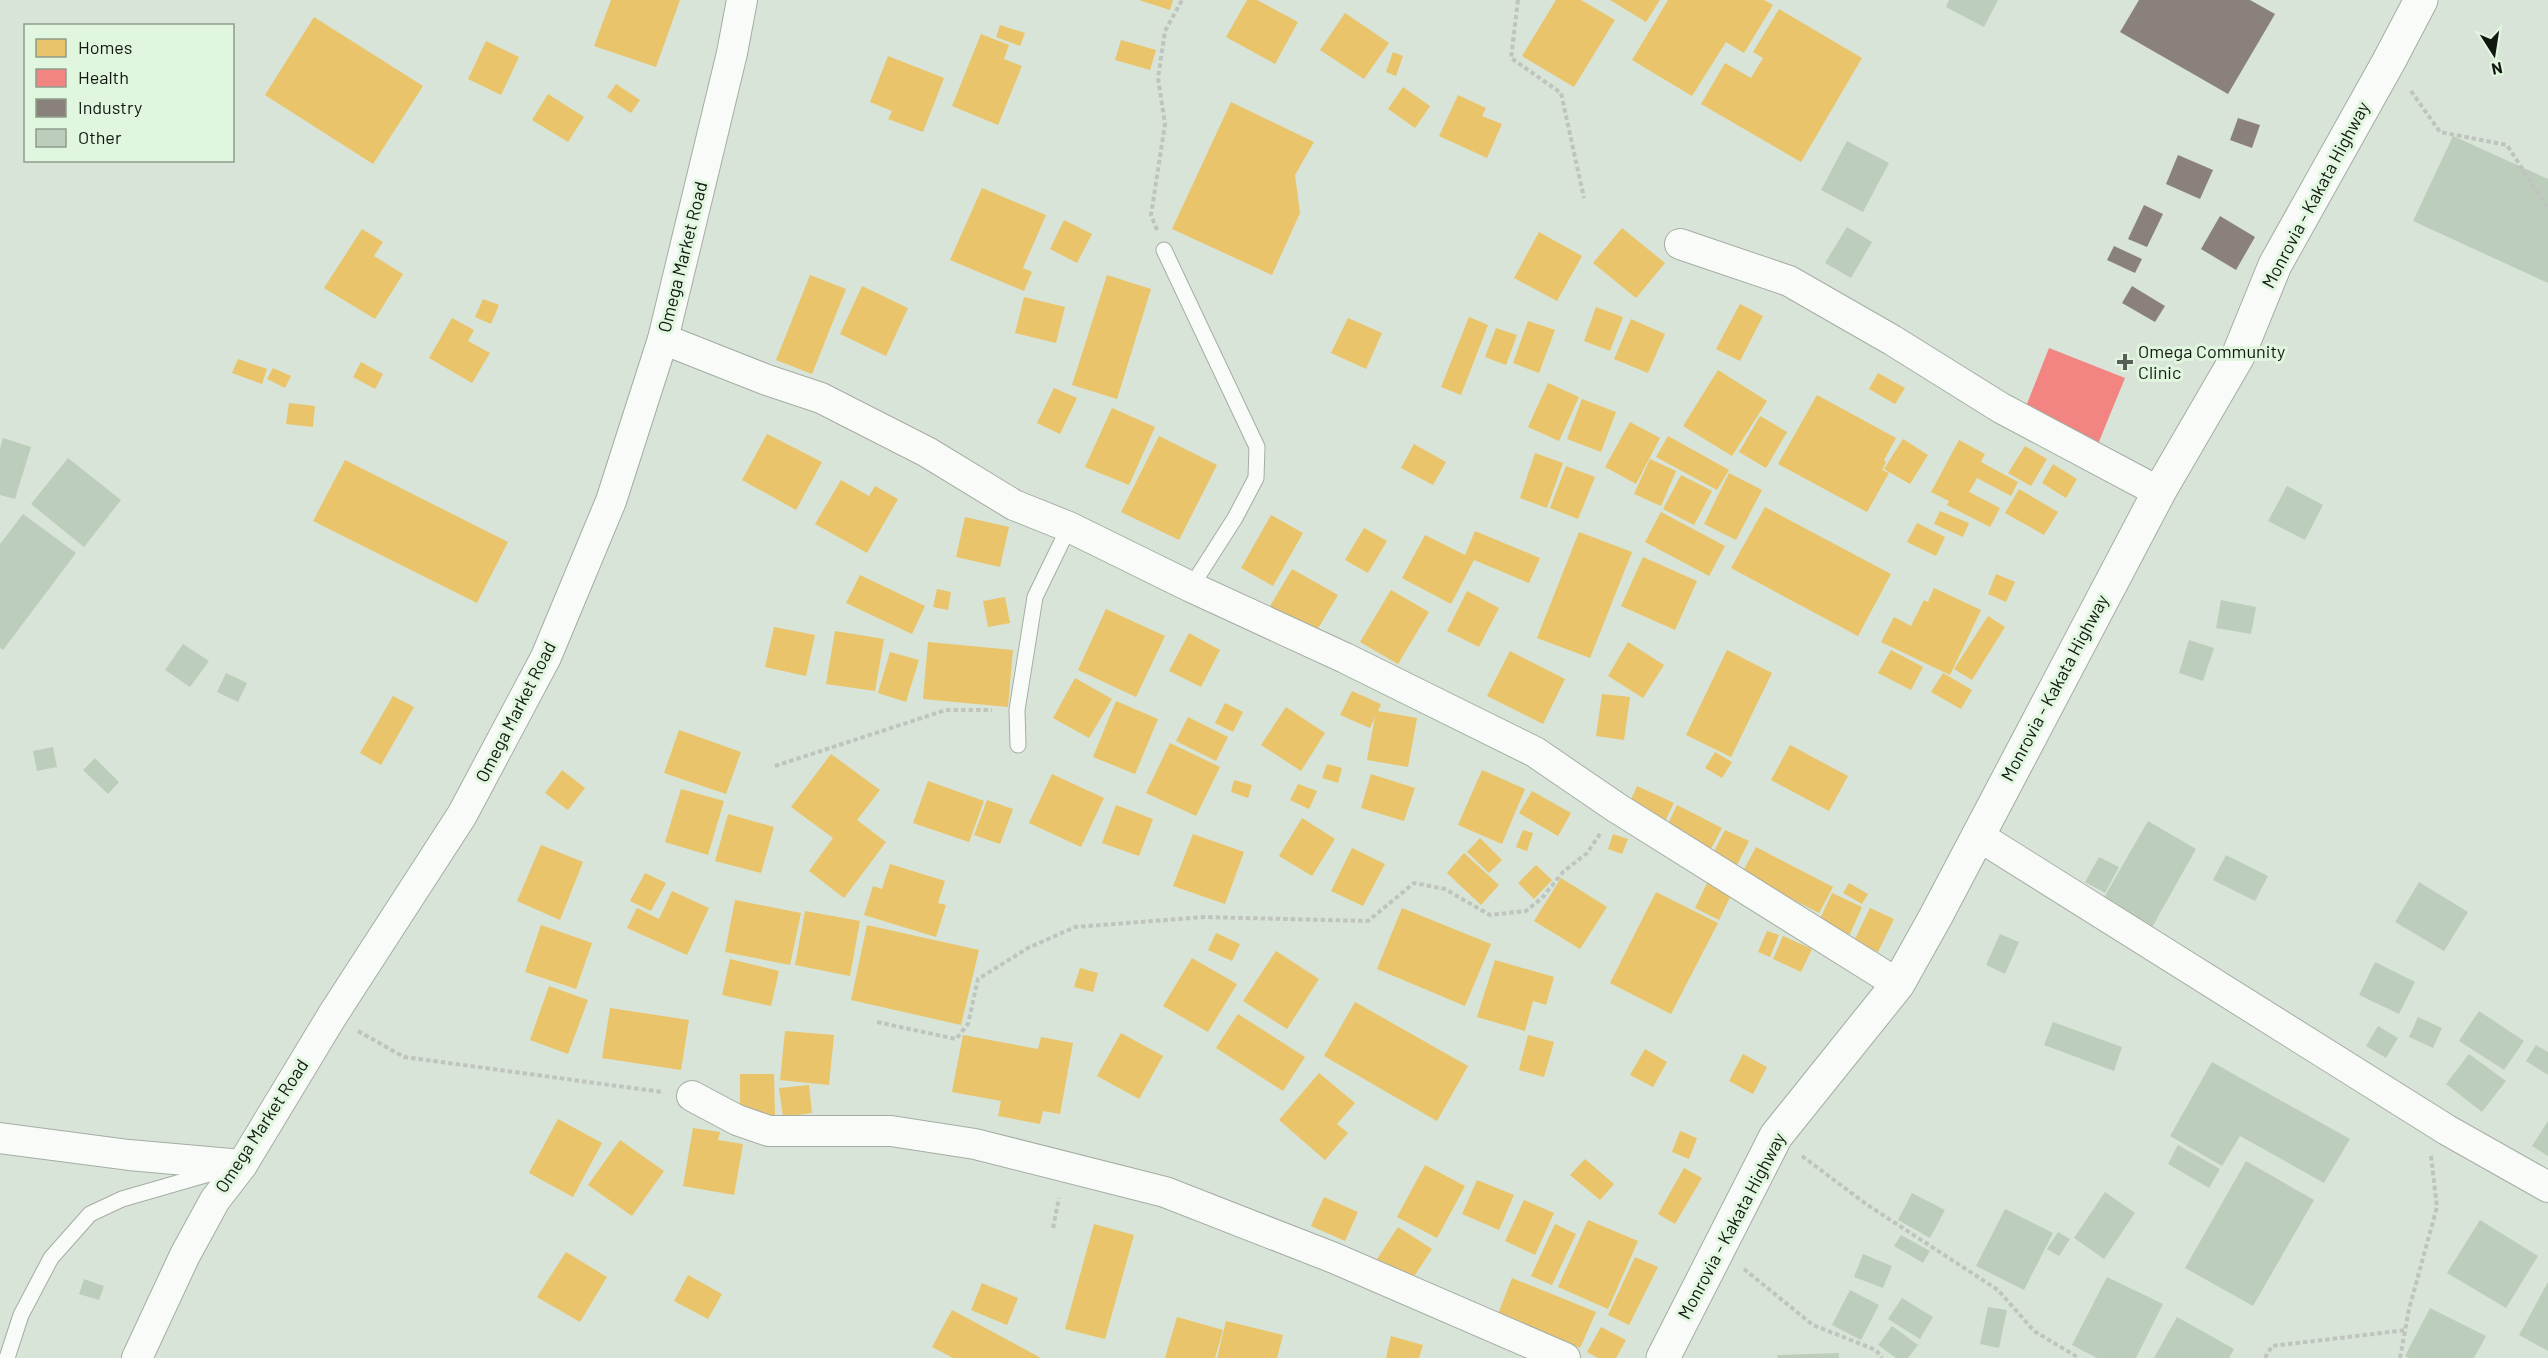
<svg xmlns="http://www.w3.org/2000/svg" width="2548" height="1358" viewBox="0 0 2548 1358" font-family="Barlow,sans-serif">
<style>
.homes{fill:#e9c46a}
.health{fill:#f28482}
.industry{fill:#8a817c}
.building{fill:#bdcdbc}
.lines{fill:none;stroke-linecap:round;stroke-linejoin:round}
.service-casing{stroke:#a4ada3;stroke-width:17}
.minor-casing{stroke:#a4ada3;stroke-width:32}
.trunk-casing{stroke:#a4ada3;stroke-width:35}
.path{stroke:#bfc4bf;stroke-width:4;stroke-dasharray:4.5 3;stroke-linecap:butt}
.service{stroke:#f9fbf9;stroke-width:15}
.minor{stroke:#f9fbf9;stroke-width:30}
.trunk{stroke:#f9fbf9;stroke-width:33}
.poi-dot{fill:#575f56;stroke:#e1f6df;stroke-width:2}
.labels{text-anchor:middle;stroke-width:6;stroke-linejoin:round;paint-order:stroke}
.street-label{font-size:18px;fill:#111810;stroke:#e1f6df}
.poi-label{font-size:18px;fill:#111810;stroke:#e1f6df;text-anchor:start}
</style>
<rect width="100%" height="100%" fill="#d8e4d7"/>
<g class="homes">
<path d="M611,0H680L656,67L594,46Z"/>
<path d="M1139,0H1173L1170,10Z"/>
<path d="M1247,0H1257L1298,22L1275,64L1226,37Z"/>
<path d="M1556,0H1581L1615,20L1574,87L1522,56Z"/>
<path d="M1610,0H1660L1646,22Z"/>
<path d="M1668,0H1764L1773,5L1744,53L1726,42L1692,96L1632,60Z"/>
<path d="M1779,9L1862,58L1801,162L1701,104L1725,63L1751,78L1763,58L1753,52Z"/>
<path d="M1345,13L1389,43L1364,79L1320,50Z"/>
<path d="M314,17L423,86L373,164L265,95Z"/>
<path d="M1000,25L1025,33L1020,46L996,37Z"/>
<path d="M981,34L1009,45L1004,59L1022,66L998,125L952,106Z"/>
<path d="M1121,40L1156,50L1150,70L1115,60Z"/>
<path d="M486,41L519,57L501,95L468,79Z"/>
<path d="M1393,52L1403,56L1396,76L1386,72Z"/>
<path d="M888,56L944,78L923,132L888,119L892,111L870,102Z"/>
<path d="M616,84L640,100L631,113L607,97Z"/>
<path d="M1403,87L1430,106L1415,128L1388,109Z"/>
<path d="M548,94L584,117L568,142L532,120Z"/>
<path d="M1458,95L1486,108L1482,116L1502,124L1487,158L1439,136Z"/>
<path d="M1231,102L1314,142L1295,175L1300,213L1272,275L1172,229Z"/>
<path d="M982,188L1046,215L1023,268L1032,272L1024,291L950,260Z"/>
<path d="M1064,220L1092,234L1077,263L1050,249Z"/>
<path d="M1622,228L1665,263L1636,298L1593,263Z"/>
<path d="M362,229L383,242L374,256L403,274L375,319L324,288Z"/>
<path d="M1539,232L1582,256L1557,301L1514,278Z"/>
<path d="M810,275L846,289L812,374L776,360Z"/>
<path d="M1107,275L1151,289L1117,399L1072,385Z"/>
<path d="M862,286L908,308L886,356L840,334Z"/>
<path d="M1024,297L1065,307L1056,343L1015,333Z"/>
<path d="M483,299L499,305L491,324L475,317Z"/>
<path d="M1740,304L1763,316L1740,361L1716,349Z"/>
<path d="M1596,307L1623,317L1610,351L1584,341Z"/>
<path d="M1469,317L1488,325L1461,395L1441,387Z"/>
<path d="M452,318L474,330L468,341L490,353L472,383L429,358Z"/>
<path d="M1348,318L1382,333L1366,369L1331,353Z"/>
<path d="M1631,319L1665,334L1648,373L1614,359Z"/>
<path d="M1528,321L1555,330L1539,373L1513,363Z"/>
<path d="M1496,328L1517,335L1506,365L1485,357Z"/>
<path d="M238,359L267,369L262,384L232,373Z"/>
<path d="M361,362L383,374L375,389L353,377Z"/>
<path d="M273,368L291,376L285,388L267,379Z"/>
<path d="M1718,370L1767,401L1732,456L1683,426Z"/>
<path d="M1878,373L1905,388L1895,404L1869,389Z"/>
<path d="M1548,383L1579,397L1559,441L1528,427Z"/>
<path d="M1054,388L1077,398L1060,434L1037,423Z"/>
<path d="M1817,395L1896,438L1884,460L1886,462L1882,470L1889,473L1867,512L1778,464Z"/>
<path d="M1582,399L1616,412L1601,452L1567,439Z"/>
<path d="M289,403L315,406L313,427L286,424Z"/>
<path d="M1112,408L1155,427L1129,485L1085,467Z"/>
<path d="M1760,416L1787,432L1766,468L1739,452Z"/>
<path d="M1630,422L1660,438L1636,484L1605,467Z"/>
<path d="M767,434L822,462L796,510L742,480Z"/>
<path d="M1159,436L1217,465L1179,540L1121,512Z"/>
<path d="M1668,436L1729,470L1717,490L1656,457Z"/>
<path d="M1903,439L1928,455L1910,484L1884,469Z"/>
<path d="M1959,440L1985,454L1981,462L2018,482L2011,496L1977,478L1969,492L2000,508L1990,527L1947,505L1949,501L1931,492Z"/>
<path d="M1414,444L1446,462L1433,485L1401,468Z"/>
<path d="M2025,446L2047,459L2031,486L2008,473Z"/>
<path d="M1535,453L1563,463L1547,508L1520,498Z"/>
<path d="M1650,459L1676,471L1661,506L1634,494Z"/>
<path d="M345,460L508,542L477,603L313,521Z"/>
<path d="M2053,464L2077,479L2066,498L2042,483Z"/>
<path d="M1566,466L1595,477L1578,519L1550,508Z"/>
<path d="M1729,473L1762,490L1736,540L1704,524Z"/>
<path d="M1681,475L1712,491L1694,525L1663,509Z"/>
<path d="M841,480L869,496L875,486L898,499L867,553L815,524Z"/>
<path d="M2019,489L2058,512L2044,535L2005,513Z"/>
<path d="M1765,507L1891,574L1858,636L1731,568Z"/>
<path d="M1940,511L1969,523L1963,537L1934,524Z"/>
<path d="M1661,512L1725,546L1709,576L1645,542Z"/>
<path d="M1271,515L1303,533L1273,586L1241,568Z"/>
<path d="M965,517L1009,527L1000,567L956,557Z"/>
<path d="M1917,523L1945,537L1936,556L1907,542Z"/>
<path d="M1364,528L1387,541L1368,573L1345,560Z"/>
<path d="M1475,531L1540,558L1529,583L1474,560L1451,604L1402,578L1425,535L1465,555Z"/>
<path d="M1579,532L1632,552L1590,658L1537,638Z"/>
<path d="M1643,557L1697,581L1675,630L1621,606Z"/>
<path d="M1292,569L1338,595L1314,635L1269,608Z"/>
<path d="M1996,574L2015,582L2006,602L1988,594Z"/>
<path d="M860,575L925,606L912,634L846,603Z"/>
<path d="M1934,588L1981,610L1950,675L1881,642L1894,617L1911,626L1924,600L1928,602Z"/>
<path d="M937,589L951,592L948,610L933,607Z"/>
<path d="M1391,590L1429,612L1398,664L1360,642Z"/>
<path d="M1467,591L1499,608L1479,647L1447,631Z"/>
<path d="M1005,597L1010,623L988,627L983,601Z"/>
<path d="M1106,609L1165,636L1136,697L1078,670Z"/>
<path d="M1988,616L2005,627L1972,680L1954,669Z"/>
<path d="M774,627L815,635L806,676L765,667Z"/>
<path d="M835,631L884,639L875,691L826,684Z"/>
<path d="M1189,633L1220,650L1201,687L1169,671Z"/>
<path d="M928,642L1013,650L1008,707L923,699Z"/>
<path d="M1628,642L1664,665L1643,698L1608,676Z"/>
<path d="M1727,650L1772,673L1731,757L1686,735Z"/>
<path d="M1891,650L1923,667L1911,690L1878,673Z"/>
<path d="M1510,651L1565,679L1543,724L1487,696Z"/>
<path d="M890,652L919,660L906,702L878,693Z"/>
<path d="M1943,673L1972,690L1961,709L1931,692Z"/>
<path d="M1075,678L1112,699L1089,738L1053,718Z"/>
<path d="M1352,691L1381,704L1378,711L1417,718L1408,767L1367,760L1375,717L1370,728L1340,715Z"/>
<path d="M1602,694L1630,697L1624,740L1596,736Z"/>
<path d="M393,696L414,707L381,765L360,753Z"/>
<path d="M1116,701L1158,719L1135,774L1093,757Z"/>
<path d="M1225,703L1243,712L1233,732L1215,723Z"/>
<path d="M1286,707L1325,733L1301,771L1261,745Z"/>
<path d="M1188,717L1228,737L1216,761L1176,741Z"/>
<path d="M679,730L741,752L726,794L664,773Z"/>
<path d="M1170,743L1220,767L1196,816L1146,793Z"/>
<path d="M1790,745L1848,776L1829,811L1771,780Z"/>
<path d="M1715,752L1732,762L1722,778L1705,768Z"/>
<path d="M831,754L880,790L857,820L886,842L844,898L809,871L833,838L791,807Z"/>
<path d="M1327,764L1342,768L1338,783L1322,778Z"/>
<path d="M562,770L585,788L568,810L545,793Z"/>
<path d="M1482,770L1525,789L1502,844L1458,825Z"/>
<path d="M1052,774L1104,798L1081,847L1029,823Z"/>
<path d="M1371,774L1415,788L1404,821L1361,808Z"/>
<path d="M1234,780L1252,785L1248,798L1231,792Z"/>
<path d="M928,781L984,801L969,842L913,823Z"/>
<path d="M1298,784L1317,791L1309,809L1290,800Z"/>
<path d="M1637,786L1674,803L1664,823L1628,806Z"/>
<path d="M681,789L724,801L708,855L665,842Z"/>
<path d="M1532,791L1571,813L1558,836L1519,813Z"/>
<path d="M987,800L1013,809L1000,844L974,835Z"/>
<path d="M1116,805L1153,819L1139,856L1102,843Z"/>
<path d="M1677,805L1722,828L1711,849L1667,826Z"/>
<path d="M728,814L774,827L761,873L715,861Z"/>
<path d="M1302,818L1335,839L1312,876L1279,856Z"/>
<path d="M1523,830L1533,833L1527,851L1516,847Z"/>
<path d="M1725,830L1749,841L1737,865L1713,853Z"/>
<path d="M1193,834L1244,852L1225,904L1173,886Z"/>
<path d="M1613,834L1628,839L1622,854L1608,849Z"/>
<path d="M1480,838L1502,860L1489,873L1467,852Z"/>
<path d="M541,845L583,862L560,920L517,901Z"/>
<path d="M1756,847L1833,887L1819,913L1742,873Z"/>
<path d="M1352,848L1385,864L1363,906L1331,891Z"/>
<path d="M1464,853L1499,885L1481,905L1447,873Z"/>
<path d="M890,864L945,881L938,903L946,905L936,937L864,915L873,886L882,889Z"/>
<path d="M1536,865L1552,880L1534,899L1518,883Z"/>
<path d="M645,873L666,883L651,911L630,901Z"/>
<path d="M1561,878L1607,907L1580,949L1534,921Z"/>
<path d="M1708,881L1732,893L1719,920L1695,908Z"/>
<path d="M1849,883L1868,894L1862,904L1843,893Z"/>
<path d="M672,891L709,908L687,955L627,928L637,908L659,919Z"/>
<path d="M1656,892L1718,923L1671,1014L1610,983Z"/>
<path d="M1832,893L1862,907L1849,936L1818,923Z"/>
<path d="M735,900L801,913L790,965L725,952Z"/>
<path d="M1402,908L1491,944L1465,1006L1377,969Z"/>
<path d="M1870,908L1894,919L1878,952L1854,941Z"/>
<path d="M805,911L860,921L850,976L795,965Z"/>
<path d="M541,925L592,943L576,989L525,972Z"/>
<path d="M867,925L979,950L961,1025L851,1000Z"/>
<path d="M1767,931L1779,935L1770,957L1758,952Z"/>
<path d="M1216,933L1240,944L1232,961L1208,950Z"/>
<path d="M1783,936L1812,949L1801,972L1773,959Z"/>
<path d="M1276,951L1319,979L1287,1029L1243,1001Z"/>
<path d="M1192,958L1237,984L1208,1032L1163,1006Z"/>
<path d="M730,959L779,971L771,1006L722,995Z"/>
<path d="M1495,960L1554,977L1546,1005L1533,1001L1525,1031L1477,1017Z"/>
<path d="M1080,968L1098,973L1093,992L1074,987Z"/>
<path d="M549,986L588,1000L568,1054L530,1040Z"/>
<path d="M1355,1002L1468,1066L1437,1121L1324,1056Z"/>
<path d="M610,1008L689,1020L681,1070L602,1058Z"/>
<path d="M1238,1014L1305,1057L1283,1091L1216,1048Z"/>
<path d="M785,1031L834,1035L829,1085L780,1080Z"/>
<path d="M1121,1033L1163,1056L1139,1099L1097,1076Z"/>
<path d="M963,1035L1038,1049L1041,1037L1073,1043L1060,1114L1043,1111L1040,1124L998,1116L1001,1101L952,1092Z"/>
<path d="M1528,1035L1554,1042L1544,1077L1519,1070Z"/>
<path d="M1645,1049L1667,1062L1653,1087L1630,1075Z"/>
<path d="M1743,1054L1767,1067L1753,1094L1729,1081Z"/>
<path d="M1319,1073L1355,1103L1337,1124L1348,1133L1325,1160L1279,1120Z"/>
<path d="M740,1074H774L775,1115L740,1116Z"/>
<path d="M809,1085L812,1113L783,1117L779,1088Z"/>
<path d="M558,1119L602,1143L573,1197L529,1173Z"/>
<path d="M693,1128L720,1132L718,1140L743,1144L734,1195L683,1186Z"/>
<path d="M1680,1131L1697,1138L1689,1159L1672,1152Z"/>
<path d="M620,1140L664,1171L632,1216L588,1185Z"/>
<path d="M1585,1159L1614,1184L1600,1200L1570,1175Z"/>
<path d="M1425,1165L1465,1186L1437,1238L1397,1217Z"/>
<path d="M1684,1168L1702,1178L1675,1224L1658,1214Z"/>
<path d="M1477,1180L1514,1195L1499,1230L1462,1214Z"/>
<path d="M1324,1197L1358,1212L1345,1241L1311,1226Z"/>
<path d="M1524,1200L1554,1213L1535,1255L1505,1241Z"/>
<path d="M1588,1220L1638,1241L1608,1309L1558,1287Z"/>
<path d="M1094,1224L1134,1235L1105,1339L1065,1329Z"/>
<path d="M1555,1224L1576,1234L1552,1285L1531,1276Z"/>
<path d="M1398,1227L1432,1249L1411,1281L1377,1259Z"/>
<path d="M566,1252L607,1277L580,1322L537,1297Z"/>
<path d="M1635,1257L1658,1267L1629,1325L1608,1315Z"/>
<path d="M688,1275L722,1294L708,1319L674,1301Z"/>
<path d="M1512,1278L1596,1312L1580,1348L1498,1314Z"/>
<path d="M982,1283L1018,1298L1007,1325L971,1310Z"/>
<path d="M952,1310L1041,1358H953L932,1347Z"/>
<path d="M1177,1317L1223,1330L1215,1358H1165Z"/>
<path d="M1226,1321L1283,1335L1277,1358H1217Z"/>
<path d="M1601,1327L1626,1340L1616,1358H1598L1587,1352Z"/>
<path d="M1391,1336L1423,1345L1419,1358H1386Z"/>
</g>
<path class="health" d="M2049,348L2125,378L2098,444L2023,414Z"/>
<g class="industry">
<path d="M2139,0H2250L2275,14L2228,94L2120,32Z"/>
<path d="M2238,118L2260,125L2252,148L2230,140Z"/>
<path d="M2178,155L2213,170L2200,199L2166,184Z"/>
<path d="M2144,205L2163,214L2147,247L2128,239Z"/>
<path d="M2220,216L2255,237L2236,270L2201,249Z"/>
<path d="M2114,246L2142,259L2135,273L2107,260Z"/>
<path d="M2132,286L2165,306L2155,322L2122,303Z"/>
</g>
<g class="building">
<path d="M1949,0H1998L1984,27L1946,7Z"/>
<path d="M2453,136L2548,179V283L2413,221Z"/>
<path d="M1847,141L1889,163L1863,212L1821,190Z"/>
<path d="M1847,227L1872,242L1851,278L1825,263Z"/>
<path d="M3,438L31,447L15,499L0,495V449Z"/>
<path d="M68,458L121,500L84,547L31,504Z"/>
<path d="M2287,486L2323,505L2305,540L2268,521Z"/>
<path d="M23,514L76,553L3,650L0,648V544Z"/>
<path d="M2221,600L2256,607L2251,634L2216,628Z"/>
<path d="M2189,640L2214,648L2203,681L2179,673Z"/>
<path d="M183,644L209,661L190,687L165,670Z"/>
<path d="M226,673L247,683L238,702L217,692Z"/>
<path d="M53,747L57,767L37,771L33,751Z"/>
<path d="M95,758L119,782L108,794L83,770Z"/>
<path d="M2148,821L2196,849L2151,929L2102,901Z"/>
<path d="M2226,855L2268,876L2255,901L2213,880Z"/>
<path d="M2099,857L2119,867L2105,893L2085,882Z"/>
<path d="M2419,882L2468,912L2444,951L2395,922Z"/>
<path d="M2000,934L2019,942L2005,974L1986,965Z"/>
<path d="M2375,962L2415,982L2399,1014L2359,995Z"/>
<path d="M2479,1011L2524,1041L2504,1070L2459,1041Z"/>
<path d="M2418,1017L2442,1028L2433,1048L2409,1037Z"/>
<path d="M2053,1022L2122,1047L2114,1071L2044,1045Z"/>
<path d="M2378,1026L2398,1038L2386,1058L2366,1046Z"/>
<path d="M2536,1045L2548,1052V1075L2526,1061Z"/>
<path d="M2469,1054L2506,1081L2482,1112L2446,1084Z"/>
<path d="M2212,1062L2350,1139L2324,1183L2240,1136L2222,1166L2170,1136Z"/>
<path d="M2548,1121V1156L2532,1146Z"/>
<path d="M2178,1145L2220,1169L2209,1188L2168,1164Z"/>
<path d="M2246,1161L2314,1200L2253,1306L2185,1268Z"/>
<path d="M2105,1192L2135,1213L2104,1259L2074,1238Z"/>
<path d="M1912,1193L1945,1210L1930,1238L1898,1220Z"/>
<path d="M2005,1209L2053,1233L2024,1290L1976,1266Z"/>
<path d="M2480,1220L2538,1256L2506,1308L2447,1273Z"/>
<path d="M2058,1232L2070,1239L2059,1256L2047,1249Z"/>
<path d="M1901,1235L1930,1251L1923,1263L1894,1246Z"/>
<path d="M1863,1254L1892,1266L1883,1288L1854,1277Z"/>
<path d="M2107,1277L2163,1304L2136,1358H2097L2072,1345Z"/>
<path d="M84,1279L104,1286L99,1300L79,1294Z"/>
<path d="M2548,1282V1351L2519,1335Z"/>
<path d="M1850,1290L1879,1305L1861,1340L1832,1325Z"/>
<path d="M1902,1298L1933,1317L1920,1339L1888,1319Z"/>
<path d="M1988,1307L2007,1310L1999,1348L1980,1344Z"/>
<path d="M2430,1308L2486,1336L2474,1358H2409L2405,1356Z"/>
<path d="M2177,1317L2234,1349L2229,1358H2154Z"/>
<path d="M1892,1326L1918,1345L1908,1358H1896L1878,1345Z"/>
<path d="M1839,1353V1358H1778L1777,1355Z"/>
</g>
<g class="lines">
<g class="service-casing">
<g id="service">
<path d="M1164,250L1257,447L1256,478L1235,518L1191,587"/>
<path d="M1018,745L1017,710L1035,597L1069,527"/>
<path d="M7,1358L21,1315L51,1258L90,1214L122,1199L219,1171"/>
</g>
</g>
<g class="minor-casing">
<g id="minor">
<path d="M1680,244L1789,281L1892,340L2001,408L2159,492"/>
<path d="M663,339L767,380L821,398L927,452L1014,505L1069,527L1191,587L1345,658L1535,752L1617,808L1898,984"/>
<path d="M1977,835L2447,1130L2548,1187"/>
<path d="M692,1096L737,1120L769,1131H891L975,1144L1165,1192L1334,1258L1565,1358"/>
<path d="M0,1138L129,1155L242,1165"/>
<path d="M137,1358L185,1255L215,1200L242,1165L332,1016L462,815L546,657L611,501L663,339L732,53L742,0"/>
</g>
</g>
<g class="trunk-casing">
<path id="trunk" d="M1663,1358L1776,1136L1898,984L1936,916L2159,492L2238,356L2275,265L2389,61L2421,0"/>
</g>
<g class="path">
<path d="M1518,0L1511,58L1561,93L1584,198"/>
<path d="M2411,91L2440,132L2507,145L2548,209"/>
<path d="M1157,230L1151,215L1165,124L1158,78L1165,31L1182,0"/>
<path d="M775,766L946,710H992"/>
<path d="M877,1022L956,1039L968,1024L978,979L1028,948L1075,927L1204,917L1368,921L1414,883L1445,889L1490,915L1526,911L1542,898L1563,872L1587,853L1600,834"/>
<path d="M358,1031L404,1057L662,1092"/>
<path d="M1802,1156L1866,1204L1998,1290L2034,1331L2079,1358"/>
<path d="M1053,1228L1059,1198"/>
<path d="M1744,1269L1813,1325L1876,1350L1882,1358"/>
<path d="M2265,1358L2272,1346L2407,1330"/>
<path d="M2400,1358L2409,1309L2437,1207L2431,1156"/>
</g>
<use href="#service" class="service"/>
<use href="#minor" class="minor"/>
<use href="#trunk" class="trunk"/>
</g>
<path class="poi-dot" d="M2122 353h6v6h6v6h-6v6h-6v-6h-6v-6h6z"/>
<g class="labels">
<g class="street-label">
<text transform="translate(2316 195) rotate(-62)" y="6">Monrovia - Kakata Highway</text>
<text transform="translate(683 257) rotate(-76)" y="6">Omega Market Road</text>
<text transform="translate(2055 688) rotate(-62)" y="6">Monrovia - Kakata Highway</text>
<text transform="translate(516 712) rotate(-63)" y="6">Omega Market Road</text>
<text transform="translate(262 1126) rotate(-57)" y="6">Omega Market Road</text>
<text transform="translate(1732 1226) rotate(-62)" y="6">Monrovia - Kakata Highway</text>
</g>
<g class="poi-label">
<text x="2138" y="358">Omega Community<tspan x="2138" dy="21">Clinic</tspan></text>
</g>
</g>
<rect x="24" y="24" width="210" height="138" fill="#e1f6df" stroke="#8e9d8c" stroke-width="1.5"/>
<rect x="36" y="39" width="30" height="18" fill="#e9c46a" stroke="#8e9d8c" stroke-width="1.5"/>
<text x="78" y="54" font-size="18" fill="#111810">Homes</text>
<rect x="36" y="69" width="30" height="18" fill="#f28482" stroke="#8e9d8c" stroke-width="1.5"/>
<text x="78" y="84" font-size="18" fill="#111810">Health</text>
<rect x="36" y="99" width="30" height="18" fill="#8a817c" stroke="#8e9d8c" stroke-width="1.5"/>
<text x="78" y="114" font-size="18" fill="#111810">Industry</text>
<rect x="36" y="129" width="30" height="18" fill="#bdcdbc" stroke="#8e9d8c" stroke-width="1.5"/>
<text x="78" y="144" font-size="18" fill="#111810">Other</text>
<g transform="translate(2494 54) rotate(168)" stroke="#e1f6df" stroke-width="4.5" paint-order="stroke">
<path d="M0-4.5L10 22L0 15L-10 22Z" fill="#111810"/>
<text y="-9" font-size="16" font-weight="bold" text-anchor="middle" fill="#111810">N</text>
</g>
</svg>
